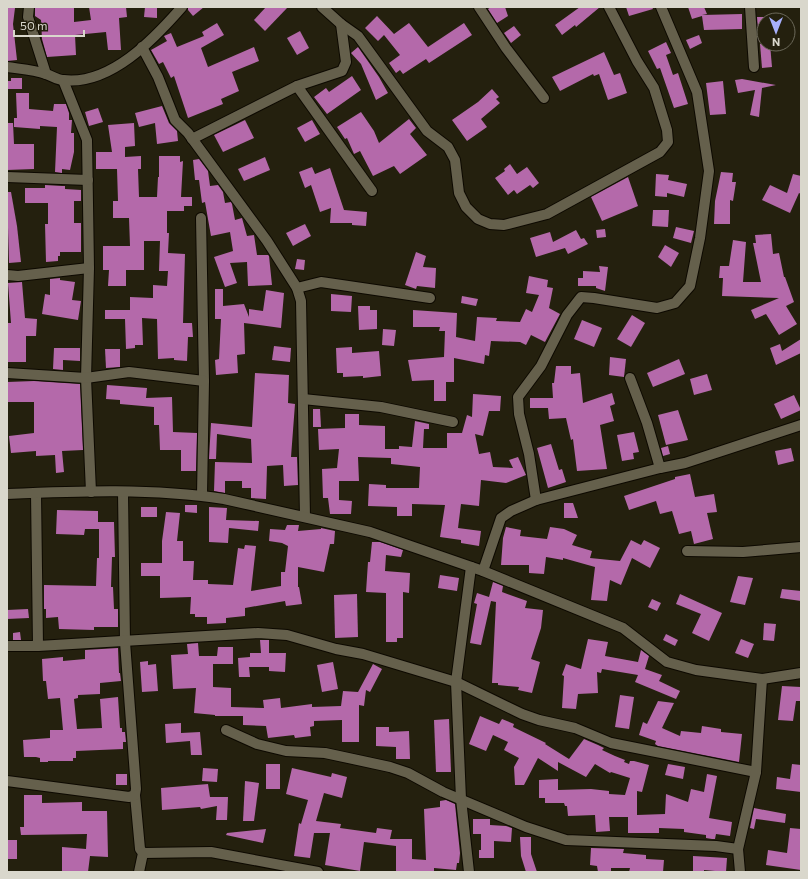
<svg xmlns="http://www.w3.org/2000/svg" width="808" height="879" viewBox="0 0 808 879" font-family="Commissioner,sans-serif">
<style>
.building{fill:#b469aa}
.lines{fill:none;stroke-linecap:round;stroke-linejoin:round}
.minor-casing{stroke:#0d0900;stroke-width:12}
.minor{stroke:#65604c;stroke-width:10}
</style>
<rect width="100%" height="100%" fill="#24200e"/>
<g class="building">
<path d="M74,7V22L91,20L89,7H126L127,17L119,18L121,50H108L106,32L75,35L76,55L47,57L42,39L41,20L35,16V8Z"/>
<path d="M145,7H157V18L144,17Z"/>
<path d="M188,7H204L193,16L188,10Z"/>
<path d="M266,7H288L265,31L254,20Z"/>
<path d="M491,7H505L508,16L497,23L488,9Z"/>
<path d="M580,7H600L576,27L575,25L562,35L555,25Z"/>
<path d="M626,7H652L653,9L629,16Z"/>
<path d="M688,7H704L707,14L702,15L742,14V29L704,30L702,16L692,19Z"/>
<path d="M7,8H15L13,24L17,60L7,61Z"/>
<path d="M377,16L394,34L409,23L428,47L464,23L472,35L429,63L426,59L403,74L400,70L396,73L389,63L400,55L384,35L378,41L365,28Z"/>
<path d="M757,17H764V41L759,42Z"/>
<path d="M217,23L224,35L201,48L208,67L254,47L259,61L232,72L239,91L221,99L223,104L188,118L174,76L171,78L163,62L159,64L151,50L167,41L164,36L171,33L177,47L204,36L202,32Z"/>
<path d="M514,26L521,35L511,43L504,33Z"/>
<path d="M300,31L309,48L297,55L287,38Z"/>
<path d="M699,35L702,43L690,49L686,40Z"/>
<path d="M666,42L671,53L666,55L673,75L678,73L688,104L674,108L660,68L657,69L648,51Z"/>
<path d="M760,44H770L772,67L762,68Z"/>
<path d="M358,47L379,77L388,93L376,100L361,64L351,53Z"/>
<path d="M604,52L614,75L620,73L627,93L608,100L599,74L594,76L593,74L560,91L552,77Z"/>
<path d="M352,76L361,90L327,114L314,97L326,88L329,92Z"/>
<path d="M11,78H22V89H7V81H11Z"/>
<path d="M742,79L776,85L762,88L759,117L750,115L755,90L738,93L735,80Z"/>
<path d="M723,81L726,114L710,115L706,83Z"/>
<path d="M492,89L499,97L496,99L500,103L481,119L487,127L467,141L452,120L478,102Z"/>
<path d="M16,93H29V109L53,111L54,104H66L69,113V120H72L71,133H74V152L70,170L62,169V173L55,172L57,127L40,126V129L14,127V118H17Z"/>
<path d="M162,106L169,123L177,131L178,141L157,144L155,123L139,127L135,113Z"/>
<path d="M98,108L103,122L89,126L85,112Z"/>
<path d="M361,112L374,131L379,143L409,119L416,128L410,134L427,155L400,174L394,166L373,176L360,151L354,154L347,138L345,139L337,127Z"/>
<path d="M245,120L254,138L223,152L214,135Z"/>
<path d="M312,120L320,134L305,142L297,128Z"/>
<path d="M7,123H13L14,144H34V169L7,170Z"/>
<path d="M134,123L135,146L125,147V157L141,156V169H138L139,197H157L158,177H159V156H180V162L183,161L181,197H192V206H184V211H167V233H169L168,253L185,254L183,323H192L193,337H188L187,361L174,360V358L158,359L157,319L142,318L143,345H135V348L126,349L125,319H105V310H130V297L153,298V285L167,286L168,271H159L160,241H144V270H126V286H108L109,270H103V246H130L129,218H113V201H118L117,169H96V152H112L108,125Z"/>
<path d="M265,157L270,170L244,181L238,169Z"/>
<path d="M199,159L208,171L210,186L218,185L223,192L225,203L231,202L232,204L235,220L242,218L247,236L254,235L257,255H268L269,256L272,285L248,286L247,262L230,263L237,283L225,287L214,257L233,251L230,232L211,236L205,202L202,203L199,180H195L193,160Z"/>
<path d="M510,164L517,174L527,167L539,183L533,188L530,185L517,194L514,190L508,195L495,178L505,171L504,169Z"/>
<path d="M312,167L315,174L330,168L344,210L367,212L366,226L352,225V223H330L331,208L320,212L311,185L305,188L299,172Z"/>
<path d="M721,172L733,173L732,182H736L733,201L730,200V224H714L715,201Z"/>
<path d="M656,174L669,175L668,180L687,184L684,197L667,193V197L655,196Z"/>
<path d="M793,174L801,176V194L799,193L790,213L762,200L770,185L787,193Z"/>
<path d="M628,177L638,206L602,221L591,197Z"/>
<path d="M45,185L62,186H65V189L81,190V201H74V223H81V252H60V256H58V261L46,262L45,224H48V203H25V188H45Z"/>
<path d="M7,192H11L17,226L21,262L9,263Z"/>
<path d="M653,210H669L668,227L652,226Z"/>
<path d="M305,224L311,236L293,246L286,233Z"/>
<path d="M676,227L694,231L691,243L673,238Z"/>
<path d="M605,229L606,237L597,238L596,230Z"/>
<path d="M576,230L581,239L584,238L588,244L568,254L565,248L536,257L530,238L550,232L553,242Z"/>
<path d="M771,234L773,254L779,253L784,277H785L794,302L786,306L797,324L779,335L766,314L755,319L751,310L779,298L722,296L723,278H719L720,266H729L733,240L746,242L743,282H761L753,243H756L755,235Z"/>
<path d="M665,245L679,253L671,267L658,257Z"/>
<path d="M416,252L426,256L423,267L436,268L435,288L417,286L416,289L405,285Z"/>
<path d="M297,259L305,260L304,270L295,269Z"/>
<path d="M599,266L608,267L605,291L596,288V286H578V278H583V271L600,272Z"/>
<path d="M529,276L548,280L547,287L553,288L549,308L560,314L545,342L531,335L526,345L520,342L491,341L489,356L485,355L484,364L454,358V382H446V401H434V380L412,381L408,360L444,357L445,331H439L440,327H413V310L457,313L456,337L475,341L477,317L497,318L496,321L520,322L526,309L532,312L539,295L526,293Z"/>
<path d="M60,278V280L75,282L72,300L81,301L78,320L42,314L45,294L50,295V279Z"/>
<path d="M22,282L25,318L37,319L36,336H26V362H7V323H11L8,283Z"/>
<path d="M215,289H223V306L244,304L249,317V309L263,311L266,290L284,293L281,328L244,323L245,354L237,355L238,373L216,375L215,360L219,359L221,319H215Z"/>
<path d="M331,294L352,296L351,312L331,311Z"/>
<path d="M462,296L478,299L476,306L461,303Z"/>
<path d="M358,306H370V310H377V329L359,330Z"/>
<path d="M632,315L645,323L631,347L617,339Z"/>
<path d="M582,320L602,328L594,347L574,339Z"/>
<path d="M383,329L396,330L394,346L382,345Z"/>
<path d="M801,339V353L776,365L770,348L780,344L782,351Z"/>
<path d="M274,346L291,348L290,362L272,360Z"/>
<path d="M352,347V353L379,351L381,376L363,378V376L343,377V373H337L336,348Z"/>
<path d="M54,348H80V361L63,360V370L53,369Z"/>
<path d="M105,349H120V367L106,368Z"/>
<path d="M610,357L626,359L624,377L609,375Z"/>
<path d="M679,359L685,374L653,387L647,373Z"/>
<path d="M556,366H571V374L580,373L583,403L612,393L615,404L610,406L614,421L600,425L607,469L577,471L573,439L571,440L566,418L549,419L548,408H530V398H553L552,383H554Z"/>
<path d="M255,373L289,375L288,403L295,404L291,457H297L298,485L284,486L283,465L267,466L266,499L251,498V488H242V481H225V493L214,491L215,462L252,463L251,439L217,434L216,459H209L211,423L252,427Z"/>
<path d="M707,374L712,390L694,395L690,379Z"/>
<path d="M34,381L80,384L83,450L62,451L64,472L56,473L55,455L36,456V451L11,453L9,436L34,433V402H7V382Z"/>
<path d="M107,385L147,388L146,398L172,397L173,432L197,433L196,471H181V450H160L159,425H154V407L120,404V400L106,399Z"/>
<path d="M473,394L501,396L500,411H489L483,436L475,434L479,454L490,452L493,467L513,468L509,460L518,457L526,475L506,483L481,480L479,506L461,504L458,528L481,531L479,546L461,543V540L440,537L445,505L412,504V516H397V507L368,506L369,484L386,485V488H419L420,467L391,464V458L358,457L359,481H339V500L352,501L351,514H330L328,498H323L322,469L337,468L339,449L319,450L318,429L345,428V414H359V425L385,426V449H399V446L412,447L415,421L429,424V429H424L423,448H447V433H462L467,415L472,417Z"/>
<path d="M794,395L801,410L781,419L774,404Z"/>
<path d="M313,409H320L321,427H313Z"/>
<path d="M678,410L688,440L666,445L658,415Z"/>
<path d="M634,432L639,452L633,453L634,459L622,461L617,435Z"/>
<path d="M551,444L559,470L562,469L566,482L548,488L537,448Z"/>
<path d="M668,446L670,454L663,456L661,448Z"/>
<path d="M791,448L794,461L778,465L775,451Z"/>
<path d="M690,474L695,497L714,494L717,512L707,513L713,539L694,544L691,531L679,534L672,511L660,514L656,501L629,510L624,496L675,479V477Z"/>
<path d="M564,503H573L578,518H564Z"/>
<path d="M185,505H197V513L185,512Z"/>
<rect x="141" y="507" width="16" height="10"/>
<path d="M209,507L227,508L226,520L259,521L258,531L229,528L228,543L209,542Z"/>
<path d="M57,510L98,511V522H114L115,557H112L111,587H113L114,609H118V627H94V630L59,629L58,617L46,618V609H44V585L96,586L97,558H99V529H85L84,535L56,534Z"/>
<path d="M166,512L180,513L177,541H183V561H194L193,580H208V584L233,585L238,548L244,549L245,545L256,546L251,591L281,586V572H285L288,546L282,543L269,541L270,529L285,530L287,525H299L298,531L321,529V528L335,531L334,544H330L324,572L298,567V587H299L302,604L286,606L285,601L245,608V616L226,618V623L207,624V617H195V614H190L191,597L160,598V576H141V563H162V541Z"/>
<path d="M506,527L521,530L520,536L547,539L550,527L564,529L577,535L572,545L592,551L590,558L620,561L631,540L641,545L644,540L660,548L650,568L632,558L621,585L610,580L607,601L591,600L595,567L563,558V560L546,557L544,574L529,573V565H501L503,538Z"/>
<path d="M372,542H380L403,550L401,557L386,555L385,571L410,573L409,593L403,592V638H397V642H386V593L366,592L368,562H370Z"/>
<path d="M440,575L459,578L457,591L438,588Z"/>
<path d="M738,576L753,578L745,605L730,602Z"/>
<path d="M493,582L503,586L502,592L527,601L525,608L543,610L541,628L531,659L540,662L532,693L518,690L519,687L498,685V683H492L496,602L491,601L481,645L470,643L477,604L474,603L477,593L489,597Z"/>
<path d="M782,589L801,591V601L780,598Z"/>
<path d="M357,594L358,637L335,638L334,595Z"/>
<path d="M680,594L722,613L709,641L692,633L701,614L676,604Z"/>
<path d="M652,599L661,603L657,611L648,607Z"/>
<path d="M28,609L29,618L7,619V610Z"/>
<path d="M764,623L776,624L774,641L763,640Z"/>
<path d="M20,632L21,640H13V633Z"/>
<path d="M666,634L678,640L675,646L663,640Z"/>
<path d="M588,639L608,642L605,656L638,662L641,650L649,656L645,669L662,675L659,681L680,691L676,699L635,682L638,675L602,669L601,673L597,672L598,693L578,694L576,709L562,708L564,676L562,675L566,664L581,669Z"/>
<path d="M741,639L754,644L748,658L735,653Z"/>
<path d="M260,640H269V653H286L285,672L269,671V667H249L250,677H239L238,658L250,657V653H261Z"/>
<path d="M198,643L199,656H217L218,647H233V664H213V687L231,688V707L264,708L263,700L280,698L281,708L312,704V707L341,706L343,691L358,692L373,664L382,669L370,692L366,690L364,706L359,705V742H342V720L314,721V726L310,727L311,736L295,738L294,735L268,738L266,726L243,725V716H215V715L194,713L196,688L173,689L171,655L188,654L187,644Z"/>
<path d="M118,648L119,673H120L121,681L100,683V694L78,695V698L74,699L77,729L102,728L100,699L118,697L120,728H122V732H125L126,742H123V749L76,751V758H73V761H48V762H40V758L36,757H24L23,740L50,738V730H63L60,698L48,699L46,681H43L42,659L63,657V661L85,659V650Z"/>
<path d="M148,661V665L156,664L158,691L142,692L140,662Z"/>
<path d="M333,662L338,689L322,692L317,665Z"/>
<path d="M782,686L801,687V701H796L793,721L778,720Z"/>
<path d="M620,695L634,697L629,729L615,727Z"/>
<path d="M658,701L674,703L662,728L680,736L681,731L701,733L702,726L721,729V732L742,734L739,762L658,746L655,744L656,741L639,735L643,722L647,724Z"/>
<path d="M480,716L499,724L502,719L514,724L513,727L546,743L545,744L569,759L584,739L598,745L604,748L602,750L615,756L625,760L624,762L629,764L630,761H634L649,765L642,792L637,791V815L665,814L666,794L688,802L691,789L704,792L707,774L717,776L709,818L732,822L730,836L716,834L715,839H712L706,838V835L684,832V829L659,828V833H628V817H609L610,831L596,832L595,815L568,816L567,806H565L564,803H545V798H539V780L558,779V790L591,789L609,791V794L625,795L630,778L611,772L610,773L595,764L586,777L558,762V771L538,758L524,785H515L514,767L519,758L504,750L508,742L493,735L486,751L469,744Z"/>
<path d="M449,719L451,772H436L434,720Z"/>
<path d="M181,723V733L200,732L202,755H191L190,741L166,743L165,724Z"/>
<path d="M376,727H389V732L409,731L410,759H396V747L376,746Z"/>
<rect x="266" y="764" width="14" height="25"/>
<path d="M668,764L685,767L683,779L665,775Z"/>
<path d="M792,764L801,765V792L776,789L777,777L790,779Z"/>
<path d="M203,768L218,769L217,782L202,781Z"/>
<path d="M292,768L331,777L332,773L347,777L342,798L324,793L316,821L341,824L340,828L376,833L377,828L392,830L390,839H412V859L426,860L424,809L440,807V801L446,800L455,804L460,853L459,863H457L456,870L434,868V872H396V846L364,842L360,871L325,865L330,833H314L310,858L294,856L299,823L301,824L308,800L286,794Z"/>
<rect x="116" y="774" width="11" height="11"/>
<path d="M245,781L259,783L254,821H243Z"/>
<path d="M208,784L210,797H228L227,820H216L217,806L201,809L200,807L162,810L161,788Z"/>
<path d="M24,795H42V803L82,802V811H107L108,857L90,856L88,872H62V847L86,849L87,834L21,835L20,827H24Z"/>
<path d="M754,808L786,814L785,823L756,819L754,829L750,828Z"/>
<path d="M473,819H490V825L506,826L512,828L511,842L494,841V858H479V850H481V834H473Z"/>
<path d="M790,828L801,829V870L766,865L768,850L787,853Z"/>
<path d="M266,829L263,843L226,835L227,833Z"/>
<path d="M520,837H531V854L537,872H526L521,856Z"/>
<rect x="7" y="840" width="10" height="19"/>
<path d="M591,848L624,849L623,853L646,855V859L664,860L663,872H629L630,868H611V872H598L597,866L590,865Z"/>
<path d="M693,856L727,858L726,872L704,870V872H693Z"/>
</g>
<g class="lines">
<g class="minor-casing">
<g id="minor">
<path d="M29,7L28,17L46,74"/>
<path d="M322,7L341,24L358,36L427,131L448,147L455,160L459,193L466,207L478,219L490,224L504,225L547,214L660,152L668,142L667,130L654,88L637,61L609,7"/>
<path d="M479,7L506,48L544,98"/>
<path d="M750,7L754,67"/>
<path d="M142,47L158,77L175,120L188,133L267,241L297,288L301,301L305,517"/>
<path d="M7,67C20,69 34,70 46,74C52,76 58,80 63,80C110,86 154,39 182,7"/>
<path d="M63,80L87,140L89,268L86,378L91,492"/>
<path d="M297,86L372,191"/>
<path d="M192,139L297,86L342,71L346,62L341,24"/>
<path d="M7,177L88,180"/>
<path d="M201,218L204,381L202,495"/>
<path d="M7,275L18,276L89,268"/>
<path d="M297,288L321,282L430,298"/>
<path d="M7,373L86,378L129,372L204,381"/>
<path d="M630,378L647,423L660,468"/>
<path d="M303,399L381,407L453,422"/>
<path d="M123,492L125,642L136,789L135,795L140,849L143,853L139,872"/>
<path d="M36,493L38,646"/>
<path d="M7,494C79,491 153,488 224,499L370,532L483,571L623,628L667,662L696,670L762,679L801,673"/>
<path d="M536,500L529,454L519,414L518,397L541,366L567,315L581,297L594,298L657,308L675,303L690,286L700,238L709,171L697,92L661,7"/>
<path d="M687,551L743,552L801,547"/>
<path d="M483,571L501,518L511,511L536,500L660,468L685,463L801,425"/>
<path d="M7,646H38L258,633L287,635L336,649L363,654L456,682L522,714L539,720L575,728L611,743L756,772"/>
<path d="M226,730L257,744L286,751L325,753L390,767L408,773L443,792L526,827L566,840L716,846L738,849"/>
<path d="M7,781L129,797L135,795"/>
<path d="M143,853L211,852L318,872"/>
<path d="M469,872L461,799L456,682L471,567"/>
<path d="M740,872L738,849L756,772L762,679"/>
</g>
</g>
<use href="#minor" class="minor"/>
</g>
<rect width="808" height="879" fill="none" stroke="#d9d7cc" stroke-width="16"/>
<g transform="translate(776 32) rotate(180)"><circle r="19" fill="#24200e" stroke="#6c695a"/>
<path d="M0-3L7 15L0 10L-7 15Z" fill="#a8b0fc"/>
<text y="-6" font-size="11" font-weight="bold" text-anchor="middle" fill="#d9d7cc">N</text>
</g>
<path d="M14 30v6h70v-6" fill="none" stroke="#d9d7cc" stroke-width="2"/>
<text x="20" y="30" font-size="12" fill="#d9d7cc" stroke="#24200e" stroke-width="3" paint-order="stroke">50 m</text>
</svg>
